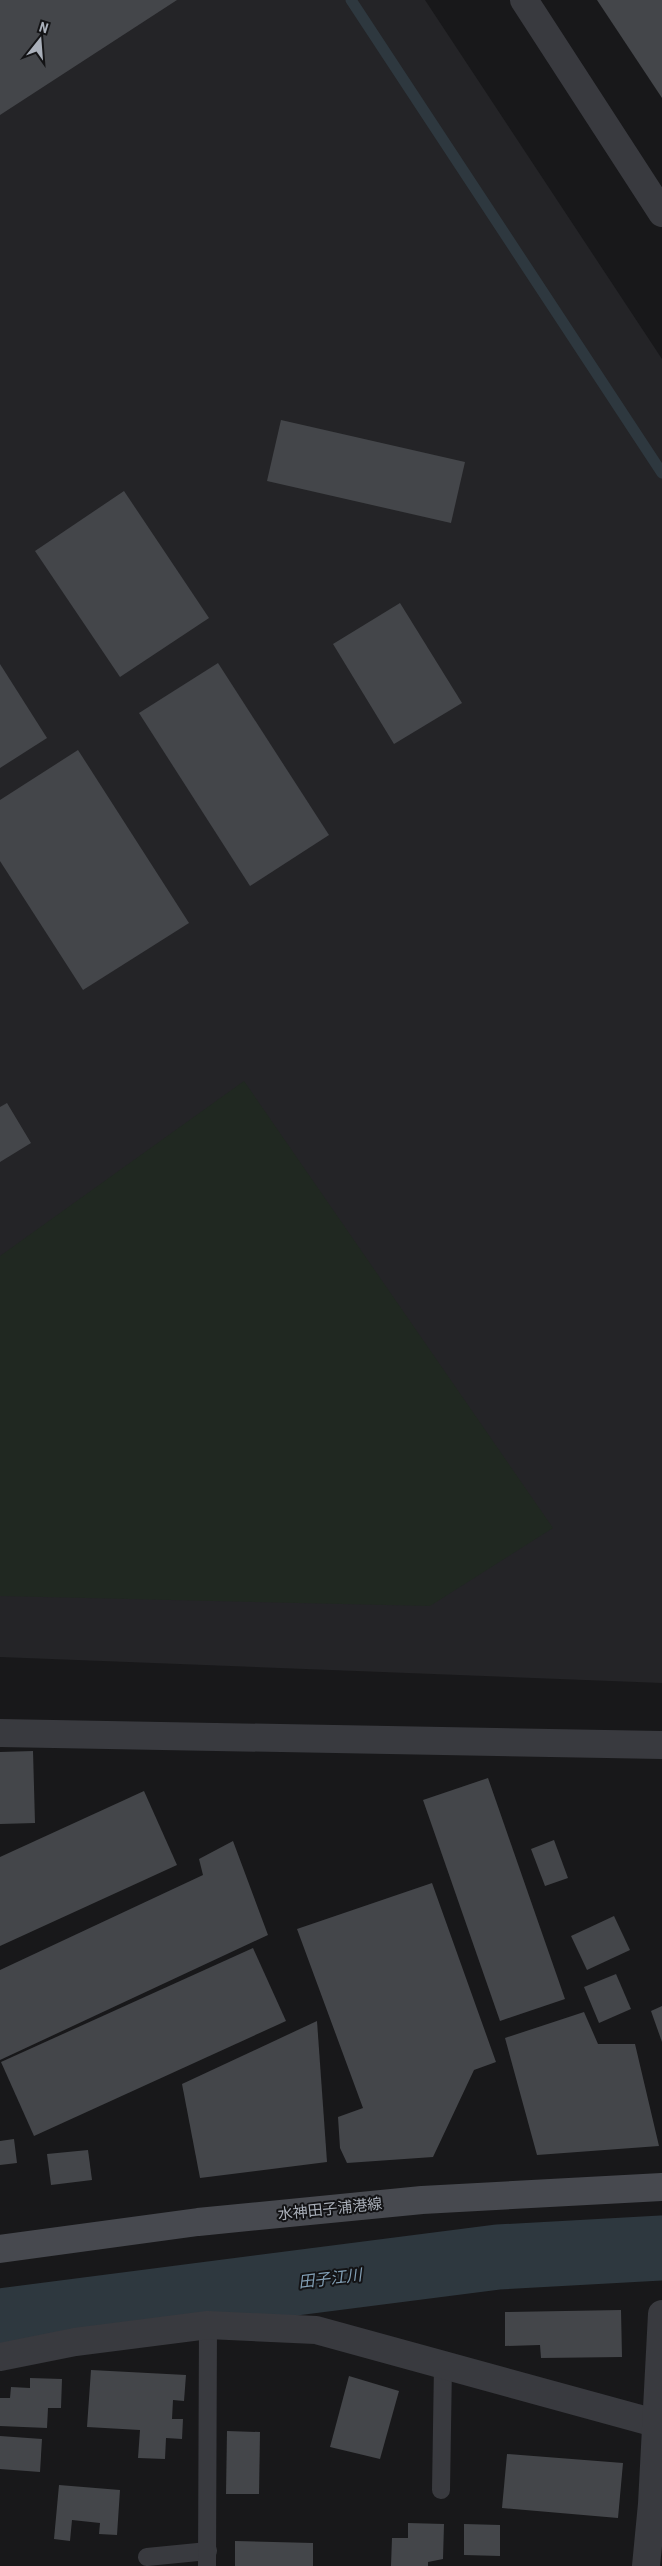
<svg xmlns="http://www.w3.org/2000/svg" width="662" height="2566" viewBox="0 0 662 2566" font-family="'Roboto Condensed','Noto Sans JP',sans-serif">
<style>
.built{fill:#242427}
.green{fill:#202821}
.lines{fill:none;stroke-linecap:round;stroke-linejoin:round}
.stream{stroke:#2e383f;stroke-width:11}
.river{stroke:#2e383f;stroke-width:65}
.building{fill:#44464a}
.service{stroke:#393a3f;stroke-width:18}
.minor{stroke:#393a3f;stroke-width:28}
.tertiary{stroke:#393a3f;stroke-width:28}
.secondary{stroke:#47494f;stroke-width:28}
.labels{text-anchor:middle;stroke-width:4;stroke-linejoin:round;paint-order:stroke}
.street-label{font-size:15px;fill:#aab0ba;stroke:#131315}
.water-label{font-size:16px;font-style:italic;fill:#829fb5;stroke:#131315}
</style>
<rect width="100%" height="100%" fill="#18181a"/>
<path class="built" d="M0,0H425L662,359V1683L0,1657Z"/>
<path class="green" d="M244,1081L553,1528L430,1606L0,1596V1256Z"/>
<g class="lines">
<path class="stream" d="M351,0L662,473"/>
<path class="river" d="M0,2321L498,2257L662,2248"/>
</g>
<g class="building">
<path d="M0,0H177L0,115Z"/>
<path d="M597,0H662V98Z"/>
<path d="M281,420L465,462L451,523L267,481Z"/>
<path d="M124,491L209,618L120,677L35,551Z"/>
<path d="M400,603L462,703L394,744L333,644Z"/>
<path d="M218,663L329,835L250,886L139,713Z"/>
<path d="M0,664L47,738L0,768Z"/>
<path d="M78,750L189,923L83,990L0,861V800Z"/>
<path d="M7,1103L31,1143L0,1162V1107Z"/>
<path d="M33,1751L35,1823L0,1824V1752Z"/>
<path d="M488,1778L565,1999L500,2021L423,1800Z"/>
<path d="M144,1791L177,1865L0,1946V1857Z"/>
<path d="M554,1840L568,1878L545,1886L531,1849Z"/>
<path d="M233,1841L268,1935L0,2060V1970L203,1875L199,1859Z"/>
<path d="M432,1883L496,2062L474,2070L433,2157L347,2163L340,2148L338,2117L363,2108L297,1929Z"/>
<path d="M614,1916L630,1950L587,1970L571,1936Z"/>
<path d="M253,1948L286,2021L34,2136L1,2062Z"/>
<path d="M616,1974L631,2009L599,2023L584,1987Z"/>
<path d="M662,2006V2042L651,2011Z"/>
<path d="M584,2012L598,2044H635L659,2146L537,2155L505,2038Z"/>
<path d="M317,2021L327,2162L200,2178L182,2084Z"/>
<path d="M14,2139L17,2163L0,2165V2141Z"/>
<path d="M88,2150L92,2180L51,2185L47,2154Z"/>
<path d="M621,2310L622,2357L541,2358L540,2345L505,2346V2312Z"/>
<path d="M91,2370L186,2375L184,2401L173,2400L172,2419H183L182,2439L166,2438L165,2459L138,2458L140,2430L87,2427Z"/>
<path d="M349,2376L399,2391L380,2459L330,2447Z"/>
<path d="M30,2378L62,2379L61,2408H48L47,2428L0,2426V2398H10L11,2387L30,2388Z"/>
<path d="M227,2431L260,2432L259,2494H226Z"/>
<path d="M0,2436L42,2439L40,2472L0,2469Z"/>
<path d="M507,2454L623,2463L618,2518L502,2508Z"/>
<path d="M59,2485L120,2490L117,2535L99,2534L100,2523L72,2520L70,2541L54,2539Z"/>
<path d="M408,2523L444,2524L443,2559L428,2562V2566H391L392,2538H408Z"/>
<path d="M464,2524L500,2525V2556L464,2555Z"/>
<path d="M235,2541L313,2543V2566H235Z"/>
</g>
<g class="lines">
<g class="service">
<path d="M441,2490L443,2365"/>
<path d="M147,2557L208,2551"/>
<path d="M207,2566L208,2325"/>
</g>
<g class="minor">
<path d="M0,1733L662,1745"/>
<path d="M0,2357L75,2342L208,2325L316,2330L655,2423"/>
<path d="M646,2566L652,2504L662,2314"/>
</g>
<path class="tertiary" d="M524,0L662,213"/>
<path class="secondary" d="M0,2249L198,2222L422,2200L662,2187"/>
</g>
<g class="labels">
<g class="street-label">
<text transform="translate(330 2209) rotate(-6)" y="5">水神田子浦港線</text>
</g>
<g class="water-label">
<text transform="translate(330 2278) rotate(-7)" y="6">田子江川</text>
</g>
</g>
<g transform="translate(40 40) rotate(17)" stroke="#131315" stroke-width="4" paint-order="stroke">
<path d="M0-4L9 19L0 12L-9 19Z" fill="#aab0ba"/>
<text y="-8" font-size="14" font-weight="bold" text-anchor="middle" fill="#aab0ba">N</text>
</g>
</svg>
